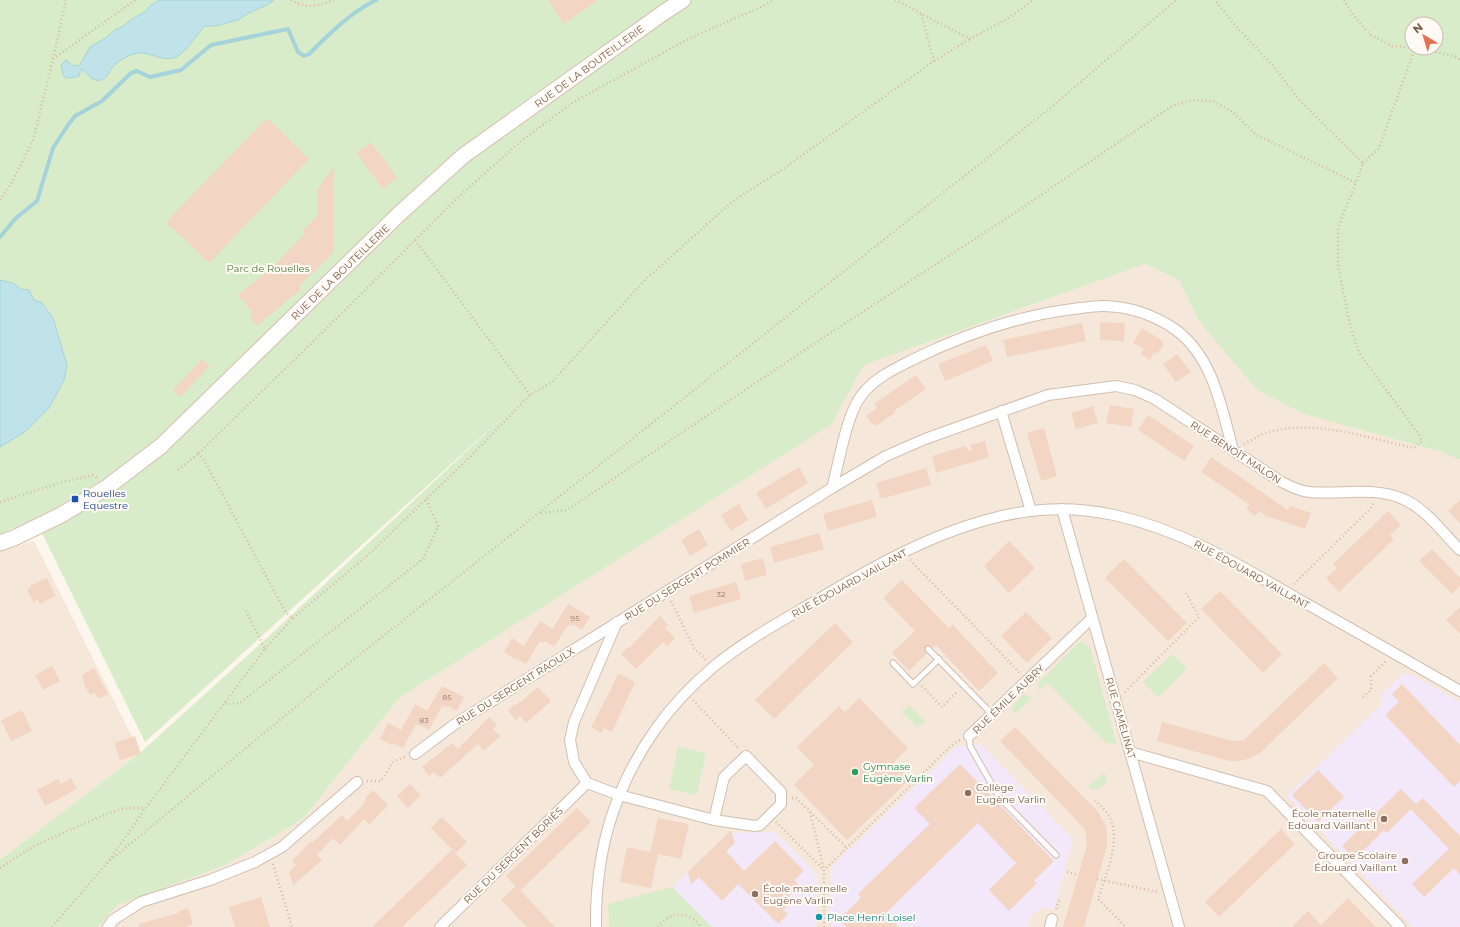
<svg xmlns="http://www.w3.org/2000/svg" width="1460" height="927" viewBox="0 0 1460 927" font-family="Montserrat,sans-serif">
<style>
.residential{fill:#f5e8da}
.education{fill:#f3e8fa}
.green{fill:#d8ecc9;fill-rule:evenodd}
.water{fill:#bfe3e8;stroke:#a5d3da}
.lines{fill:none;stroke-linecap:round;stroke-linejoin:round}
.stream{stroke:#a5d3da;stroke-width:4}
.building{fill:#f3d5c3}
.lane-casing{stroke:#d1beb0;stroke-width:7}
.street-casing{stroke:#d1beb0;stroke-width:12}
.secondary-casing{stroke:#d6c0b0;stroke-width:17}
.path{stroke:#d9b8a5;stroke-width:2.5;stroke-dasharray:1 3;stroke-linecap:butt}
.lane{stroke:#fff;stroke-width:5}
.street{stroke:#fff;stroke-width:10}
.secondary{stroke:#fff;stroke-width:15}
.transit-dot{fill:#1a4fb4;stroke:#fffaf3;stroke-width:1.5}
.leisure-dot{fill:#2e9e5b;stroke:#fffaf3;stroke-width:1.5}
.education-dot{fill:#8d6e63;stroke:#fffaf3;stroke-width:1.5}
.culture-dot{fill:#0f9aa8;stroke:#fffaf3;stroke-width:1.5}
.labels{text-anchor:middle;stroke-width:4;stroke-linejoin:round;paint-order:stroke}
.number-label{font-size:8px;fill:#987a6a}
.street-label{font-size:10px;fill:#7a5c4d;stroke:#fffaf3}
.park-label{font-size:10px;fill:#537a41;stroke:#fffaf3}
.transit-label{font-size:10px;fill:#164399;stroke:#fffaf3;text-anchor:start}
.leisure-label{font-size:10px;fill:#27864d;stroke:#fffaf3;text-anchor:start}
.education-label{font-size:10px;fill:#785e54;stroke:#fffaf3;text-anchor:start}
.culture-label{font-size:10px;fill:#0d838f;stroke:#fffaf3;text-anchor:start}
</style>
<rect width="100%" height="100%" fill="#fdf6ec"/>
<g class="residential">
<path d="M1145,264L1179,280L1199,321L1442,452L1460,460V927H98L118,905L226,865L303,819L399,698L831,425L864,365Z"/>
<path d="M34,541L140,753L0,860V551Z"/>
</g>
<g class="education">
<path d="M1402,674L1414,676L1460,702V925L1458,927H1413L1287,796L1383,703L1380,697Z"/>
<path d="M981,744L1073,839L1054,909L1045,907L1031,916L1028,927H832L829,923L831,867L956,747Z"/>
<path d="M775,832L818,876L816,927H712L672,887L729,833Z"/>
</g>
<g class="green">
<path d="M0,0H1460V460L1442,452L1304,414L1257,390L1199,321L1179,280L1145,264L864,365L831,425L399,698L303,819L226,865L118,905L98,927H0V860L140,753L280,626L504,416L145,742L35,519L0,534ZM1412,24H1436V48H1412Z"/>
<path d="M1083,642L1090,647L1117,744L1106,743L1048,683L1040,690L1037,686L1038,683L1078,643Z"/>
<path d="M1172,654L1187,669L1158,697L1143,682Z"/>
<path d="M1024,694L1032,698L1015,714L1012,707Z"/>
<path d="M909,705L925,721L917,728L902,712Z"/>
<path d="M678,747L706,753L697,795L669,789Z"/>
<path d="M1104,772L1107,778L1105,784L1097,790L1091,789L1088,787Z"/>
<path d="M672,887L712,927H609L608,904Z"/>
</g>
<g class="water">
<path d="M160,0H274L269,4L247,14L238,20L215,26H205C196,35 189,49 178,56C162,65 147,47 131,55C125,57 114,64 111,69C107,76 104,82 95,80C89,78 86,71 81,69L79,76L70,78H66L63,74L61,65L66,60L72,65L79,66L90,47L107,37L116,29L122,27L132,19L145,12L151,5Z"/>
<path d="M0,280L13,283L21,289L29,290L34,300L42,303L53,318L67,365L64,380L49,408L26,431L0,447Z"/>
</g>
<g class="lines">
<path class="stream" d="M0,237L16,218L37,201L53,148L68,125L75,116L102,101L131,73L137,71L150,77L181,70L211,45L288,29L298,52L304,56L309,54C329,34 350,13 376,0"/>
</g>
<g class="building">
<path d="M548,0H598L564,24Z"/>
<path d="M267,118L309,159L209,263L166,222Z"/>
<path d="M371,142L397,177L383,189L356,153Z"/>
<path d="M334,167V252L299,286L301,289L257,326L249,316L253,313L238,295L276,264L305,233L302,231L317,216V189Z"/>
<path d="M1100,322L1125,323L1124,341L1100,340Z"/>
<path d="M1082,323L1086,341L1007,357L1003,340Z"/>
<path d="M1142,328L1163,341L1162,343L1164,344L1156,355L1154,352L1150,360L1141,354L1144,349L1133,343Z"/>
<path d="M986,345L993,361L945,381L938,364Z"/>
<path d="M1177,354L1191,372L1176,382L1163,364Z"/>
<path d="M202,359L209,366L180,397L173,390Z"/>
<path d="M916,375L926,389L894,411L895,413L876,426L874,424L873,425L866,416L877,408L874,404Z"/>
<path d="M1110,405L1134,409L1131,427L1106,423Z"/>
<path d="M1093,406L1098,423L1076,429L1071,413Z"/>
<path d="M1148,415L1194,446L1184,461L1138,430Z"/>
<path d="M1044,428L1057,476L1041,481L1027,433Z"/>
<path d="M985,441L989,457L936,473L932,456L965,446L969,451L972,449L970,445Z"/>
<path d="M1211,457L1288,510L1290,506L1311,513L1305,529L1266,516L1259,511L1255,516L1246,509L1250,505L1201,472Z"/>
<path d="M799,467L808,483L766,509L756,493Z"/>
<path d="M926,468L931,485L881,499L876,483Z"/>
<path d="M872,500L877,517L828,531L823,514Z"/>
<path d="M1460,500V523L1448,511Z"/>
<path d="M739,504L748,520L731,531L721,515Z"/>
<path d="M1388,511L1401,525L1390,535L1394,539L1339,592L1326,578L1337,568L1333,564Z"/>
<path d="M699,529L708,545L690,556L681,540Z"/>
<path d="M819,533L824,549L774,563L770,547Z"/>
<path d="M1009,541L1035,568L1009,593L984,566Z"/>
<path d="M1432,549L1460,578V586L1452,594L1419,561Z"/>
<path d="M763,558L767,575L745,581L741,564Z"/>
<path d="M1124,559L1187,623L1168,641L1105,578Z"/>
<path d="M47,578L56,596L39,604L38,600L33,602L27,589L31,587V585Z"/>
<path d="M902,580L949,628L953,625L998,673L979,691L936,645L933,648L929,645L926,646L924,650L927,653L909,671L892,653L915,631L883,598Z"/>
<path d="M736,582L741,599L694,613L689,596Z"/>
<path d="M1220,591L1282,654L1263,673L1201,609Z"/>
<path d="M568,604L590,617L582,630L572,624L571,626L568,625L554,647L545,641L543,643L540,641L526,664L517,659L516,660L504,652L512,638L524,646L540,621L552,629Z"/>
<path d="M1460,607V634L1446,620Z"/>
<path d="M1026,612L1052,638L1027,663L1001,636Z"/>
<path d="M660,616L668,625L665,628L675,638L667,646L663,642L636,669L621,654L628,647L629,648Z"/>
<path d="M835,623L853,642L774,719L755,700Z"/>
<path d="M1324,663L1338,678L1261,752L1251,758L1239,761H1229L1157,741L1162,722L1233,741L1244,740Z"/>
<path d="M52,666L60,681L43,690L35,675Z"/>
<path d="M94,668L108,694L101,698L97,697L95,693L90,695L83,682L84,681L82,675Z"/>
<path d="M618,673L635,682L612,732L604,728L602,733L591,727L609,693Z"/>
<path d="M1402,684L1460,745V781L1454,787L1385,715L1399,702L1392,694Z"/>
<path d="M442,686L464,697L457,711L447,706L446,707L442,706L429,730L420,725L419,726L416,724L403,748L393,743L392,745L380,739L388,723L401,730L415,704L427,711Z"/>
<path d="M538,687L551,701L526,723L520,716L516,720L508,711L515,704L516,705L520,701L521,702Z"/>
<path d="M859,698L908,748L894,762L910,779L847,840L794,785L814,765L797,747L839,706L845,712Z"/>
<path d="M22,710L32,731L11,741L1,720Z"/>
<path d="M489,717L497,725L493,729L500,736L484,751L478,744L440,778L434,772L429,776L422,767L452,743L458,749Z"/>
<path d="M1015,727L1098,812L1106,826L1107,835V846L1084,927H1063L1087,845L1086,832L1082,826L1000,741Z"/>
<path d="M135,736L141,754L120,760L114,743Z"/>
<path d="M960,764L1054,861L1034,881L1037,883L1009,911L989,890L1016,863L978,823L886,913L899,927H846L839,919L861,898L858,894L930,824L914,808Z"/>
<path d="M1318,770L1344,797L1318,822L1292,795Z"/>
<path d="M71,778L77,789L45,806L37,790L58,779L61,784Z"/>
<path d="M410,784L421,795L408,808L397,796Z"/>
<path d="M1401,789L1416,804L1411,809L1423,798L1460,836V875L1454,868L1424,897L1412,884L1449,849L1411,809L1387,833L1384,830L1355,859L1342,846Z"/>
<path d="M373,790L388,805L369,825L364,819L340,845L333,838L317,855L322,860L293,885L289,872L296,865L292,861L311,841L312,843L342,815L347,821L364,804L363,803L367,799L365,798Z"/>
<path d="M577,808L591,822L520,891L506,876Z"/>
<path d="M442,817L467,842L456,853L431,828Z"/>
<path d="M658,818L689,824L681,859L658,854L651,888L620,882L627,847L650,852Z"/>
<path d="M1281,829L1295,844L1219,917L1205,902Z"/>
<path d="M731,830L735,843L726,851L744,871L775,841L804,871L794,880L799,885L789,895L793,900L783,910L788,914L778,924L738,884L722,901L699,877L691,885L688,872Z"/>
<path d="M452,850L467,865L402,927H372Z"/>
<path d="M516,886L555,927H527L501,900Z"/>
<path d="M261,897L270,927H235L229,907Z"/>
<path d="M1348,898L1376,927H1292L1308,911L1321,925Z"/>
<path d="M188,908L193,924L185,927H139V924L178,913V911Z"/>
</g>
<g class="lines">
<g class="lane-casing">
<g id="lane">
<path d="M928,649L992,714"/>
<path d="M893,663L913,684L939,659"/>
<path d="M969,736L970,746L999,797L1056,855"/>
</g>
</g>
<g class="street-casing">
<g id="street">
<path d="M1001,411L1031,511"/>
<path d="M832,488C839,463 846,416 861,396C873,379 894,369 912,360C963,335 1016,316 1073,309C1082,308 1093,306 1103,306C1128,306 1155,315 1176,330C1213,357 1222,409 1233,450"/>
<path d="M1062,509L1179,927"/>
<path d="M617,622L574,722L570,740L574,762L587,783L619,795L714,820L755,826L760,825L781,804V792L746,756L724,777L714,820"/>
<path d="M969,736L1092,618"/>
<path d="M1130,752L1267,791L1400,927"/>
<path d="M415,754L455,724L832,488L886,456L925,439L1048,395L1116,386L1135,390L1155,399L1280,481C1289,486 1299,491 1309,492C1340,495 1374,486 1403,499C1424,507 1444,534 1460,550"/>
<path d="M108,927L113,920L141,902L210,880L255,862L282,847L357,782"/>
<path d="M440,927L587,783"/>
<path d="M596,927C595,854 613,790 655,730C671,707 691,686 712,668C739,645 776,624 807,606C864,572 925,536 990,519C1030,508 1073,506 1114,515C1182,530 1238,564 1298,599C1352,629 1406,660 1460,691"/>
<path d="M1050,927L1052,919"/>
</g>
</g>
<g class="secondary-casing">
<path id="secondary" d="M0,543L14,538L61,515L106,488L161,446L398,215L463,156L663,13L683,0"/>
</g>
<g class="path">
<path d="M291,0C306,9 319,6 334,0"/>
<path d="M895,0L970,39L1007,19L1033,0"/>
<path d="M1344,0L1353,15L1371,35L1392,46L1412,48"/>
<path d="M1416,48L1454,56L1460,60"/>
<path d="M53,59L66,0"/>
<path d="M934,61L970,39"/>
<path d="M1363,163L1379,148L1415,48"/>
<path d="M0,200L12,182L33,141L53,59L135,0"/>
<path d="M415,240L530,395"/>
<path d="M1244,444C1251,441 1259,435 1266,433C1312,418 1368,438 1414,448L1422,441L1417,432L1360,354L1352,333L1338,266V227L1356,183"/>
<path d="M178,470L199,453"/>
<path d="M0,502L63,482L93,475L99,478"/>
<path d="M541,513L567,510L821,339L1004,220L1172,106L1192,100L1213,101L1233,112L1255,134L1356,183L1363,163L1300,101L1273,66L1235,25L1215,0"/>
<path d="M910,560L1020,673"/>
<path d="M1294,584L1371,508L1374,502"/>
<path d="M671,601L694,648L706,660"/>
<path d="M293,618L368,555L470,457L530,395L552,382L646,279L733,201L783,169L934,61L921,13"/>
<path d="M265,649L293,618L286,613L204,460L199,453L335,320L454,201L521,141L572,103L690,38L761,7L774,0"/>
<path d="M922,686L942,707L958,691"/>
<path d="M1125,692L1199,617L1186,593"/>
<path d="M1363,697L1371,690V676L1386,661"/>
<path d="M693,700L739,749"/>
<path d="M225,704L240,703L423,559L438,526L426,499"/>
<path d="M367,781H381L394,761L405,757"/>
<path d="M792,798H796L847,848"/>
<path d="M1095,800C1099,805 1104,809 1108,814C1123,839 1106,874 1098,899L1126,927"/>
<path d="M810,812L824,870"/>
<path d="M776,822L824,870"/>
<path d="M107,863L339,671L1054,105L1176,0"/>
<path d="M273,864L292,927"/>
<path d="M0,868L34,846L106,814L125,808H146"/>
<path d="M1067,872L1078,875"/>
<path d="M1097,879L1158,892"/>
<path d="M1056,909L1060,898"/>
<path d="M52,927L107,863L146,808L265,649L246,611"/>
<path d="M658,927C667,915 681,910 694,920C697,922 699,923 700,927"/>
<path d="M824,927V870L953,744L960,740"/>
</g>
<use href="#lane" class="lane"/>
<use href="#street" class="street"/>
<use href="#secondary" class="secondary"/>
</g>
<rect class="transit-dot" x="71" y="495" width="8" height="8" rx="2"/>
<circle class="leisure-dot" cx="855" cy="772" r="4"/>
<g class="education-dot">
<circle cx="968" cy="793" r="4"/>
<circle cx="1384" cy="819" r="4"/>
<circle cx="1405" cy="861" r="4"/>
<circle cx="755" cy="894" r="4"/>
</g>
<circle class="culture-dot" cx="819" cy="917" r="4"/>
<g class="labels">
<g class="number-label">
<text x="721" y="597">32</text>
<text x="575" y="621">95</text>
<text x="447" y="700">85</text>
<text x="424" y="723">83</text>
</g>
<g class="street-label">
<text transform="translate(589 66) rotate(-36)" y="4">RUE DE LA BOUTEILLERIE</text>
<text transform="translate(340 272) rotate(-44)" y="4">RUE DE LA BOUTEILLERIE</text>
<text transform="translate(1236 452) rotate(33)" y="4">RUE BENOÎT MALON</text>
<text transform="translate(1252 574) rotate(29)" y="4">RUE ÉDOUARD VAILLANT</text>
<text transform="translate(687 579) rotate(-32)" y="4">RUE DU SERGENT POMMIER</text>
<text transform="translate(849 583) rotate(-29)" y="4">RUE ÉDOUARD VAILLANT</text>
<text transform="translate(515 686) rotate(-32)" y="4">RUE DU SERGENT RAOULX</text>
<text transform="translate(1008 699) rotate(-44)" y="4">RUE ÉMILE AUBRY</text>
<text transform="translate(1121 718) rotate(74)" y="4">RUE CAMÉLINAT</text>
<text transform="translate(513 855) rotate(-44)" y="4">RUE DU SERGENT BORIÈS</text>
</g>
<g class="park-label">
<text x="268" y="272">Parc de Rouelles</text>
</g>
<g class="transit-label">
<text x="83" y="497">Rouelles<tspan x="83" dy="12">Equestre</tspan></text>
</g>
<g class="leisure-label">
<text x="863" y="770">Gymnase<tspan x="863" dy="12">Eugène Varlin</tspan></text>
</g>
<g class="education-label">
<text x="976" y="791">Collège<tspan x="976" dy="12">Eugène Varlin</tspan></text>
<text x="1376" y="817" text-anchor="end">École maternelle<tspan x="1376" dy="12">Edouard Vaillant I</tspan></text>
<text x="1397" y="859" text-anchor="end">Groupe Scolaire<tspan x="1397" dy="12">Édouard Vaillant</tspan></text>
<text x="763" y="892">École maternelle<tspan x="763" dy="12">Eugène Varlin</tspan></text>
</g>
<g class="culture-label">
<text x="827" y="921">Place Henri Loisel</text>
</g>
</g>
<g transform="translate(1424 36) rotate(322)"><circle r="19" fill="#fffaf3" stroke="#cabbb1"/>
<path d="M0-3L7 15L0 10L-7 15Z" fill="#e76f51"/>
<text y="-6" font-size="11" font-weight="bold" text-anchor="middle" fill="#7a5c4d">N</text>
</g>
</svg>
